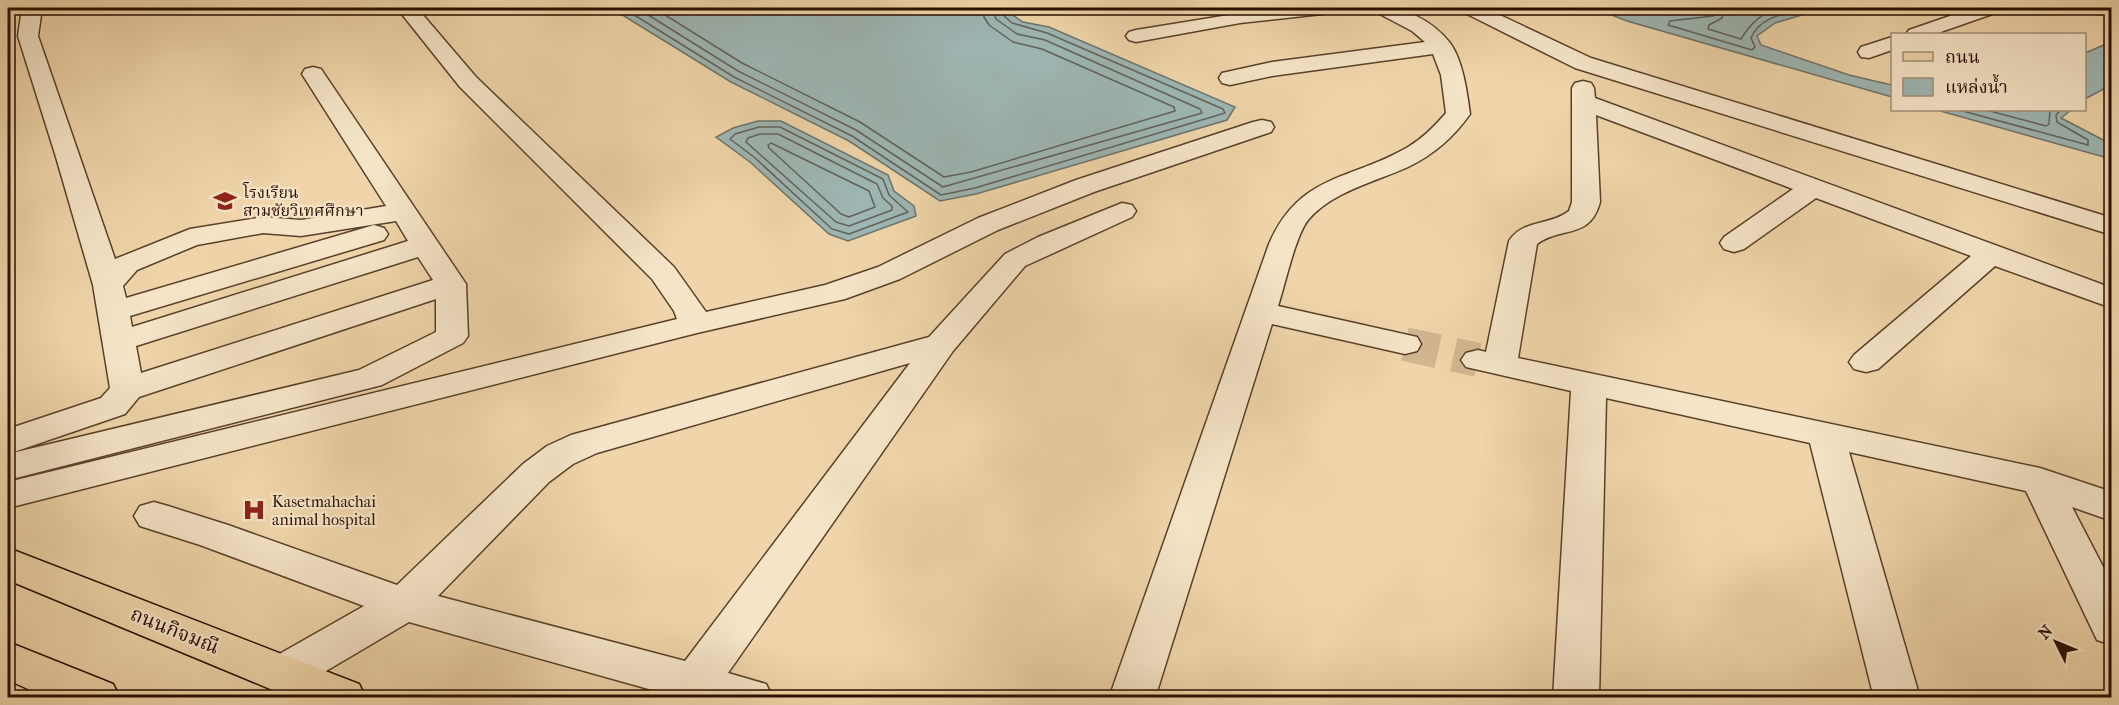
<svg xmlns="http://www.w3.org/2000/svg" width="2119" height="705" viewBox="0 0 2119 705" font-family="'IM FELL French Canon','Noto Serif Thai',serif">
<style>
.water{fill:#9db6b3;stroke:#6f736b;stroke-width:1.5}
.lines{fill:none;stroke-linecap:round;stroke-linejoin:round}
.shore{stroke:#63625a;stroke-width:1.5}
.minor-tunnel{stroke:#d1b790;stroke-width:34;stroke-dasharray:34 16;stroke-linecap:butt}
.minor-casing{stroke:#5a402a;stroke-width:3}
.major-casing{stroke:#290e00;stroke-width:3}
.minor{fill:#f5e4c7;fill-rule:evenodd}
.major{fill:#efd5a9;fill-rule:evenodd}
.shaded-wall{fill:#905f4c;stroke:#290e00;stroke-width:1.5}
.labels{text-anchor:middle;stroke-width:4.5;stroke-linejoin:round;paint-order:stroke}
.poi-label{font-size:16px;fill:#290e00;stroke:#f5e4c7;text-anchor:start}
.near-street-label{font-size:20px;fill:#290e00;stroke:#f5e4c7}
</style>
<rect width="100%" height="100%" fill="#efd5a9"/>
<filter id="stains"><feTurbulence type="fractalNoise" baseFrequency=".00333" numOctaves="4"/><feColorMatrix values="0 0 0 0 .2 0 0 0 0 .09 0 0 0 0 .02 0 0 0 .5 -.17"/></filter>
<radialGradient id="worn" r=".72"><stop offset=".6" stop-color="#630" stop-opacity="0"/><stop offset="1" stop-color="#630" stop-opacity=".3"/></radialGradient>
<g class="water">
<path d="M611,8H1002L1023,22L1049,27L1235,107L1227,120L976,194L940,201L849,141L731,82Z"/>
<path d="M1594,8H1631L1669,15L1722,8H1825L1775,23L1757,36L1761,45L1849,75L1892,85V97L1627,21Z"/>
<path d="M2111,42V85L2085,99V53Z"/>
<path d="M1937,110H2071L2061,118L2111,144V159Z"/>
<path d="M758,121H781L888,175L894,191L914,206L916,216L848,241L829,234L750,162L716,137L733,128Z"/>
</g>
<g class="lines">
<g class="shore">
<path d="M623,8L734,77L852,136L941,195L975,188L1225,113L1223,109L1047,33L1012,23L1002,14L1000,8"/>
<path d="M637,8L738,71L856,130L943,187L1202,113L1200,109L1045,40L1017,34L996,19L992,8"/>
<path d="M654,8L742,63L860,122L944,177L971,172L1175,111L1174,107L1042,49L1013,42L989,25L984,17L983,8"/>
<path d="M1718,8L1717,13L1713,16L1670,21L1668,25L1752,50L1755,47L1751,38C1760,17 1784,14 1804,8"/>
<path d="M1725,8L1722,18L1709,25L1708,29L1741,39C1750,24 1761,13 1778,8"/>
<path d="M1959,110L2088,145V140L2057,122L2056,115L2061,110"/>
<path d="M1986,110L2046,126L2049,124L2050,110"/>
<path d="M759,127H780L883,179L889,195L908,212L849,234L832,229L754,157L730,139L735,134Z"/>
<path d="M760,134H778L877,184L883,198L892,206V210L849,226L836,222L746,142L748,138Z"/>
<path d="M771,143L869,191L875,207L849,217L841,214L769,148L768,145Z"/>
</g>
<path class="minor-tunnel" d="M1405,344L1478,360"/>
<g class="minor-casing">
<g id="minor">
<path d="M22,8H42L38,36L115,259L190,229L263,217L301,220L386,206L302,74L305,69L313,67L321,69L466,284L468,336L463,343L382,385L8,480V454L359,370L436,332V299L139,397L125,414L8,454V429L101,398L110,388L93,285L56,157L18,36ZM396,221L408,241L132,327L130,316L384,240L388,234L384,228L374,225L126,298L123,286L137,270L197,245L263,233L301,236ZM418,257L433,280L141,373L136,346Z"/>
<path d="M397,8H417L476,77L674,267L706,312L825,285L878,267L978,218L1076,180L1253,122L1262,120L1271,122L1274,127L1271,132L1094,192L998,230L900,279L845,299L697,333L8,508V482L677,319L674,311L652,279L460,87Z"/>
<path d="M1272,8H1332L1329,12L1322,14L1240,23L1136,42L1129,40L1126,36L1129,32L1136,30Z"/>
<path d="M1373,8C1402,5 1432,20 1450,43C1463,61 1467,92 1470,114C1454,137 1433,155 1408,167C1375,182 1333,191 1308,220C1295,237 1285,285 1278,306L1417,337L1421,344L1417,351L1405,354L1272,324L1155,698H1109L1269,244C1300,173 1350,181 1408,147C1423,138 1435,126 1446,113L1441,75L1433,54L1272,76L1230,85L1222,83L1219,78L1222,73L1272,62L1425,42L1412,31L1376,12Z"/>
<path d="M1460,8H1485L1591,58L2112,218V235L1575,68L1463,12Z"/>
<path d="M1973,8H2001L1998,12L1935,34H1906L1909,30Z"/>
<path d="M1892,37V50L1869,58L1861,57L1858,52L1861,47Z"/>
<path d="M1583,81L1591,83L1594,88L1595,98L2112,288V308L1995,266L1878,369L1866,372L1854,369L1849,362L1854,355L1971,256L1816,198L1744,249L1734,252L1724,249L1720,243L1724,237L1793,189L1596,115L1600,202C1590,240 1561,226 1537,244L1518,358L2040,468L2112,492V521L2072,507L2112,584V645L2097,640L2026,491L1849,452L1920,698H1874L1810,443L1606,398L1599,698H1553L1571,391L1466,367L1461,360L1466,353L1478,350L1486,352L1509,241C1523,219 1550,226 1569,211L1572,202V88L1575,83Z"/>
<path d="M1122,203L1132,205L1136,211L1132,217L1025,266L953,351L728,673L766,684L773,698H661L663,693L409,622L299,687L283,693L267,687L260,674L267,661L364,606L200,545L140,526L134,516L140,506L154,502L168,506L228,525L397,585L523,464L547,446L571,435L929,337L1005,254L1038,237ZM910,363L685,661L438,596L549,482L573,464L597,453Z"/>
</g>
</g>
<g class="major-casing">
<g id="major">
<path d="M8,548L359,684L366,698H292L8,580Z"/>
<path d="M8,642L113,684L120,698H48L8,680Z"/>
</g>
</g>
<use href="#minor" class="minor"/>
<use href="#major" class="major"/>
</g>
<path class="shaded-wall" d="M8,192L11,198L8,200Z"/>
<defs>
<g id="school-bare" transform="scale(1.8)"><path d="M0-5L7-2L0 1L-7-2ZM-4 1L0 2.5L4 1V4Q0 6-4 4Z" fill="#8f2418" stroke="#f5e4c7" stroke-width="2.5" paint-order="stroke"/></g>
<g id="hospital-bare" transform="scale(1.8)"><path d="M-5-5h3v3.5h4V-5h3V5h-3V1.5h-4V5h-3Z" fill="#8f2418" stroke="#f5e4c7" stroke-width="2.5" paint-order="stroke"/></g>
</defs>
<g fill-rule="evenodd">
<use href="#school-bare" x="225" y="201"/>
<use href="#hospital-bare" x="254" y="510"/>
</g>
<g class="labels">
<g class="poi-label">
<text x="243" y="198">โรงเรียน<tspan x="243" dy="18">สามชัยวิเทศศึกษา</tspan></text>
<text x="272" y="507">Kasetmahachai<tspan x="272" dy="18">animal hospital</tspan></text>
</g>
<g class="near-street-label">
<text transform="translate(175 630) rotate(22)" y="7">ถนนกิจมณี</text>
</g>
</g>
<rect width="2119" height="705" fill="none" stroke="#efd5a9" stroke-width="30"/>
<rect x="9" y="9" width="2101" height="687" fill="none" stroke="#290e00" stroke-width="3"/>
<rect x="15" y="15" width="2089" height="675" fill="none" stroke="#290e00" stroke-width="1.5"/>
<rect x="1891" y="33" width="195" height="78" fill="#f5e4c7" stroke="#a38e77" stroke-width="1.5"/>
<rect x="1903" y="52" width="30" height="9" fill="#efd5a9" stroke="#a38e77" stroke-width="1.5"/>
<text x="1945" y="63" font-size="18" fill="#290e00">ถนน</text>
<rect x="1903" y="78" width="30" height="18" fill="#9db6b3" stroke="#a38e77" stroke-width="1.5"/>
<text x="1945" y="93" font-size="18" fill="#290e00">แหล่งน้ำ</text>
<g transform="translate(2056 642) rotate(313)" stroke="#f5e4c7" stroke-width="4.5" paint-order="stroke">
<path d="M0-4.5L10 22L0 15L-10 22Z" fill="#290e00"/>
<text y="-9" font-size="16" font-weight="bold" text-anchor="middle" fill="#290e00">N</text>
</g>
<rect width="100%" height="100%" filter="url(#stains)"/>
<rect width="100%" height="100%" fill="url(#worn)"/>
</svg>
